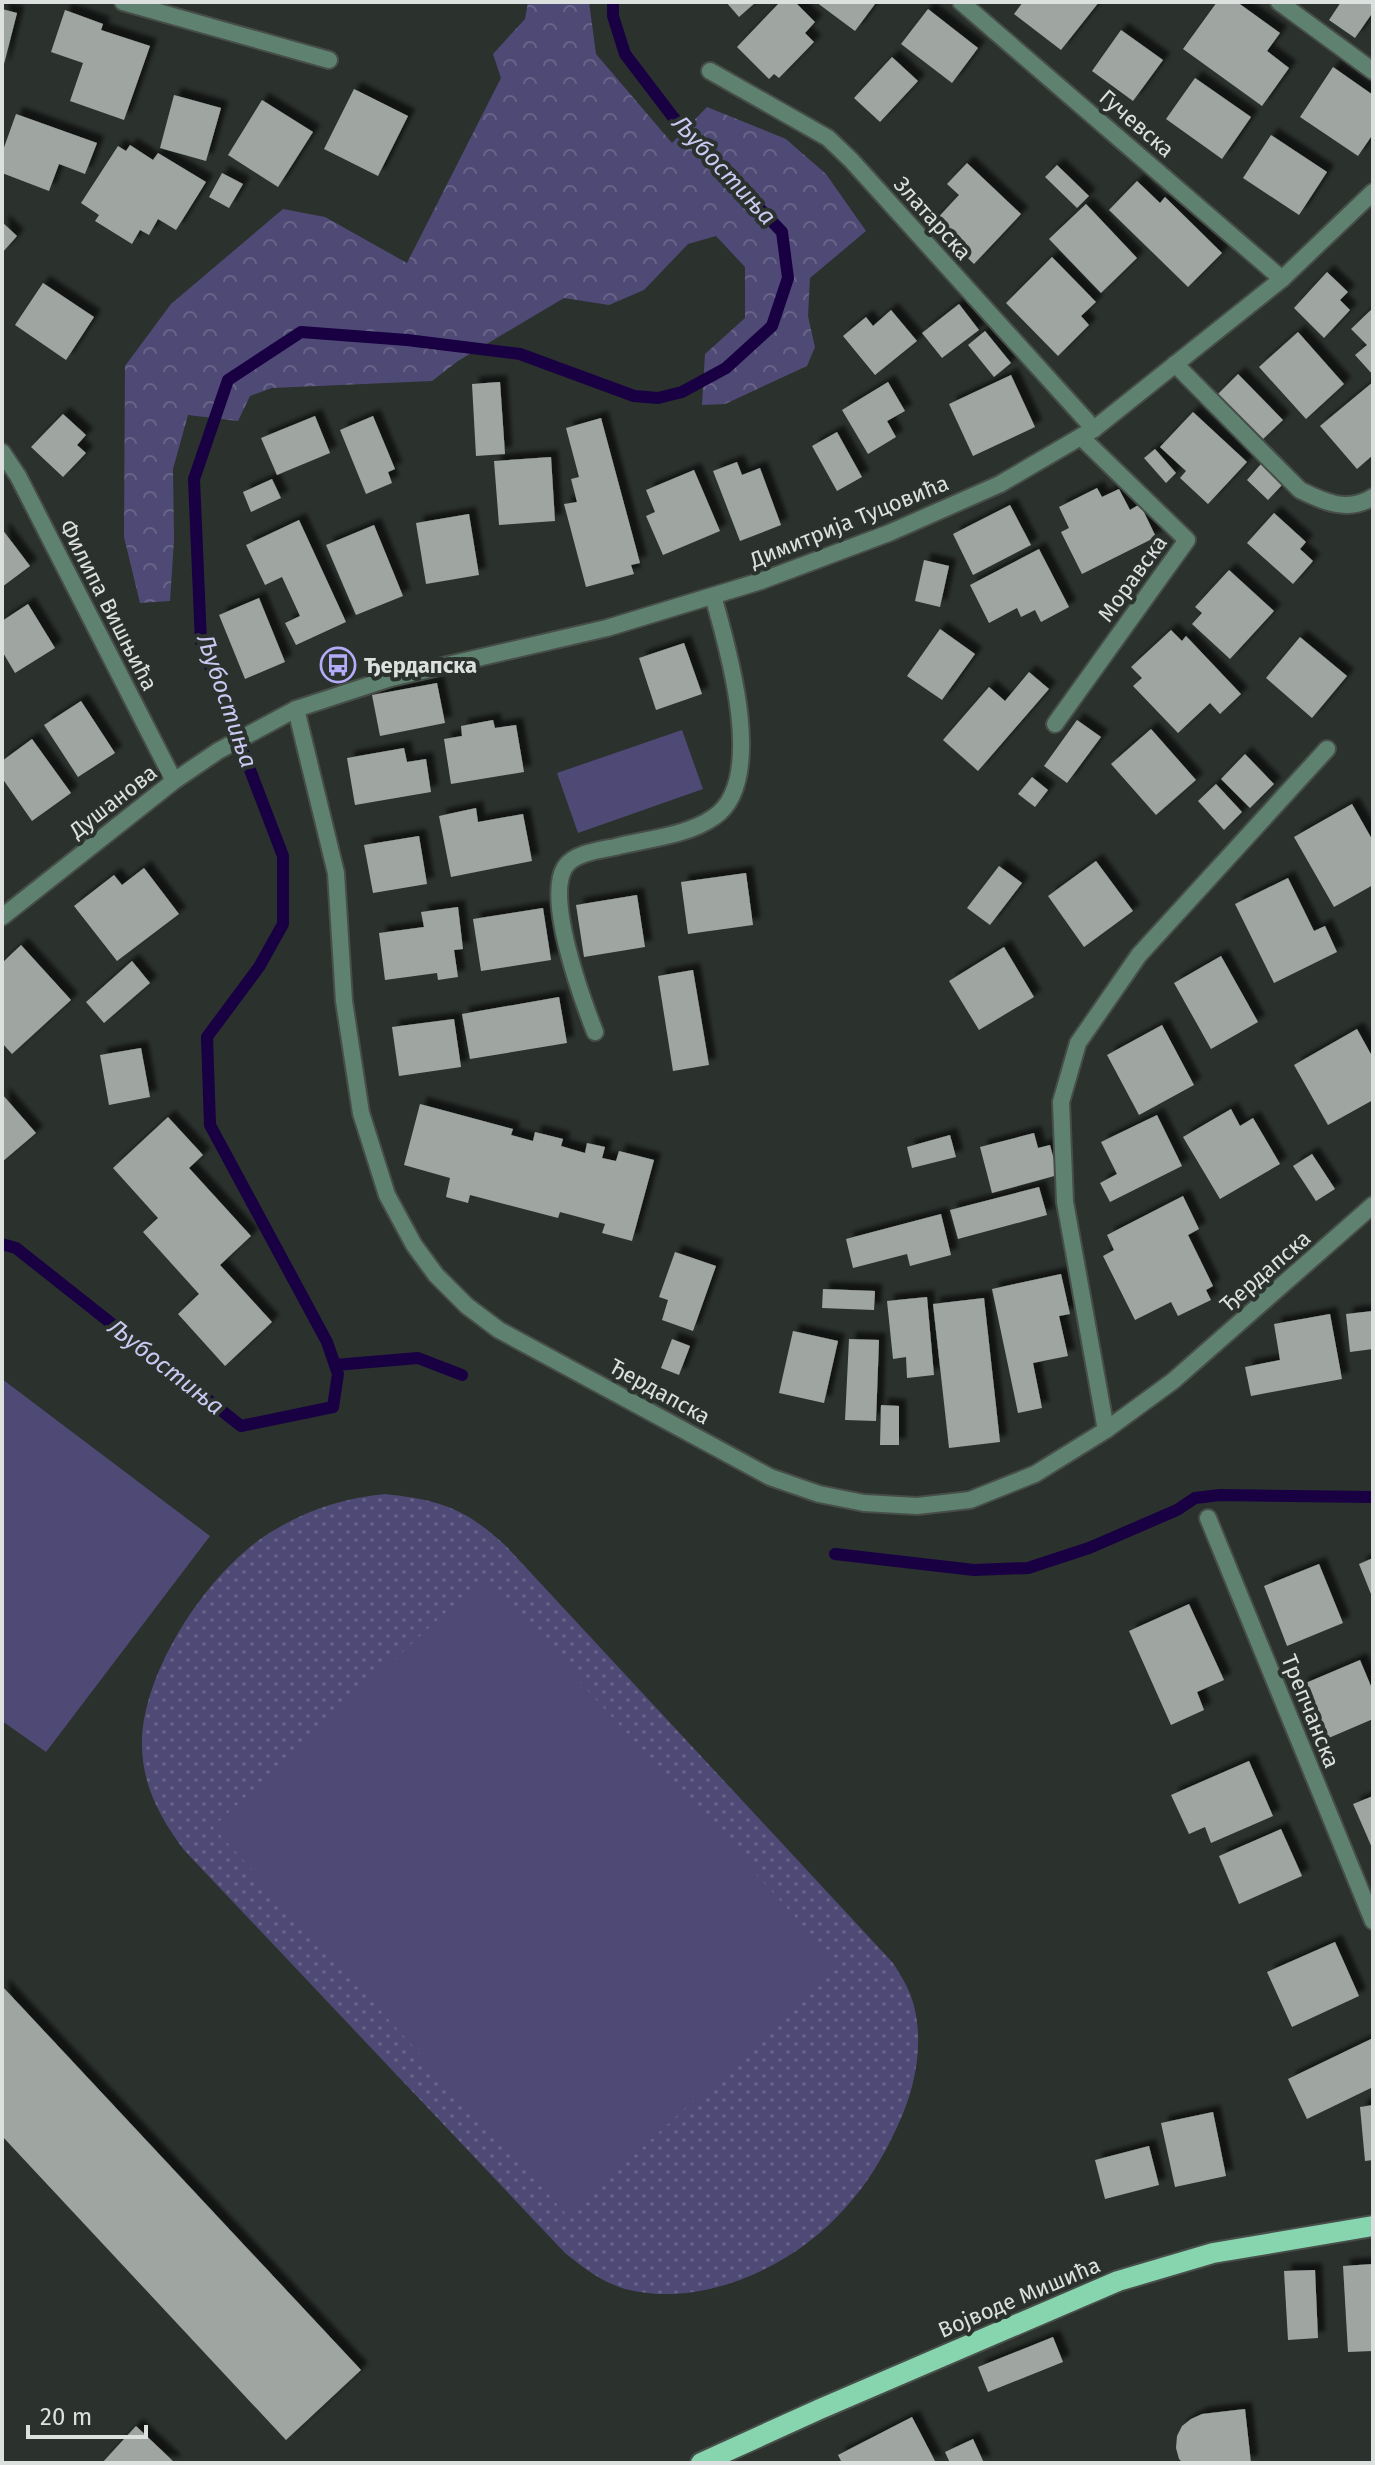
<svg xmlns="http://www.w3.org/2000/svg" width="1375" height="2465" viewBox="0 0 1375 2465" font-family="'Fira Sans',sans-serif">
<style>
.grass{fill:url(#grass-dots)}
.forest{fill:url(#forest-crowns)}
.pitch{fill:#4f4a75}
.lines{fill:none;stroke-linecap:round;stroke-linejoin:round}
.stream{stroke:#180043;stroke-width:12}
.building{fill:#9fa6a2;filter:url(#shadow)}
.service-casing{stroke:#474d49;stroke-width:20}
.minor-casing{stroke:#474d49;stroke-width:20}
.tertiary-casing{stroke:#474d49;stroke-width:20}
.primary-casing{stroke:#474d49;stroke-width:24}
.service{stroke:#5e826f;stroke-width:16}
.minor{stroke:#5e826f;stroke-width:16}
.tertiary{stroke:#5e826f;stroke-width:16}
.primary{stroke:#87d5af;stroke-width:20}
.labels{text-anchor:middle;stroke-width:8;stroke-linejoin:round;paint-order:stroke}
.street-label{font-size:22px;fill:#dce0de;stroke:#2b312d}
.poi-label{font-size:22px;font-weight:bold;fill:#dce0de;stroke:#2b312d;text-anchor:start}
.water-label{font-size:24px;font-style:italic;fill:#cbc8f1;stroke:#2b312d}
</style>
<defs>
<pattern id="grass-dots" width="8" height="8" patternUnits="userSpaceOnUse" patternTransform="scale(2)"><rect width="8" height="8" fill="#4f4a75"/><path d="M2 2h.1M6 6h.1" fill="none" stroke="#686488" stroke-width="1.8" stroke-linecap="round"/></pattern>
<pattern id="forest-crowns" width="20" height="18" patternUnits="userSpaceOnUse" patternTransform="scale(2)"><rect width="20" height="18" fill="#4f4a75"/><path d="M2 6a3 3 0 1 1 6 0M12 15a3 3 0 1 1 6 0" fill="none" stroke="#686488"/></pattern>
<filter id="shadow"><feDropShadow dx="7" dy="-7" stdDeviation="2" flood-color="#0009"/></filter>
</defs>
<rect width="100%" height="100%" fill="#2b312d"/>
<path class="grass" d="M385,1494C440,1500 465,1508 506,1546L893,1963C902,1977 910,1990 914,2006C924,2045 915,2089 898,2125C885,2154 868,2183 846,2207C797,2264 709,2306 634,2291C607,2286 586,2270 565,2253L184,1850C160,1818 142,1785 142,1744C142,1671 209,1570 271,1532C307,1510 343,1498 385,1494Z"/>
<path class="forest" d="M528,2H589L596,54L672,143L707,107L786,139L826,174L866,231L810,278L808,316L815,347L807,366L725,404L702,405L705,354L745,318V267L716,236L688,244L644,290L609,305L564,298L458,361L432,381L272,388L250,396L238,421L188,415L173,469L174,540L170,601L140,603L124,537L125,366L171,304L283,209L325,217L407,263L501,78L493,54L525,19Z"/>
<g class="pitch">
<path d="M682,730L703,789L578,833L557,773Z"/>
<path d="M2,1379L210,1536L46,1752L2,1721Z"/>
<path d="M484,1577L840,1966L568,2216L213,1827Z"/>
</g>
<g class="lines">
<g class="stream">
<path d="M2,1244L16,1248L241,1426L333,1407L338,1374L327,1342L210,1125L207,1037L259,967L283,924V856L201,642L194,479L228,380L301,332L407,340L520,354L634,396L658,398L682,392L726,368L772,326L788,278L782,232L673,117L625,54L613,16V2"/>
<path d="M335,1365L418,1358L462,1375"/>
<path d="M835,1554L974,1570L1028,1568L1089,1548L1177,1510L1195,1498L1220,1495L1373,1497"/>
</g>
</g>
<g class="building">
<path d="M726,2H756L739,17Z"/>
<path d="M780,2H795L815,22L805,33L814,42L779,78L774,74L769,79L737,47Z"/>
<path d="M816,2H873L875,4L855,31Z"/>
<path d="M1023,2H1099L1061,50L1014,14Z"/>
<path d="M1217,2H1237L1280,33L1267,51L1289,68L1262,106L1183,49Z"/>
<path d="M1341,2H1373V12L1355,38L1329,20Z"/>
<path d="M2,9L17,13L3,68H2Z"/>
<path d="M928,9L978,48L952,83L901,44Z"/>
<path d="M65,10L103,24L101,30L150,46L124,120L70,101L83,63L51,52Z"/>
<path d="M1121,30L1163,60L1133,101L1092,71Z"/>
<path d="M892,57L918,81L880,122L854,98Z"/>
<path d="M1333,67L1373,95V134L1358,156L1300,117Z"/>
<path d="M1195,78L1251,117L1222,159L1166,119Z"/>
<path d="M354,89L408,116L378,176L324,149Z"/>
<path d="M174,95L221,108L206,161L160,148Z"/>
<path d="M262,100L313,132L278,187L228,155Z"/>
<path d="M16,114L97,143L85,174L59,164L49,191L2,173V153Z"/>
<path d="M1271,135L1327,172L1299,215L1243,178Z"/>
<path d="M130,145L153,160L158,153L206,182L176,230L158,219L149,235L140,230L132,244L95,221L99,215L81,203L118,146L126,151Z"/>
<path d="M967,163L1021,214L974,264L932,224L959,195L947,184Z"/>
<path d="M1057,165L1089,196L1077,208L1045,177Z"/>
<path d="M222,173L243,184L229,208L209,197Z"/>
<path d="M1137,181L1160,203L1165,197L1222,253L1188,287L1109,210Z"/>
<path d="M1086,204L1137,258L1101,293L1049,239Z"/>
<path d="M2,222L17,236L2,253Z"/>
<path d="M1052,257L1096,302L1081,316L1089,325L1058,356L1006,303Z"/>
<path d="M1327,272L1348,292L1340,300L1350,310L1324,338L1294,308Z"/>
<path d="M43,283L94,317L66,360L15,325Z"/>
<path d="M959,304L979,330L942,358L922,333Z"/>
<path d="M1373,308V375L1355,355L1367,345L1351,329Z"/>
<path d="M891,310L917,341L875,375L843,336L866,317L873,326Z"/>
<path d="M985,331L1011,363L994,377L968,345Z"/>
<path d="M1298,332L1344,384L1306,419L1259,367Z"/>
<path d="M1238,374L1283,420L1262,440L1218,394Z"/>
<path d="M1011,375L1035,427L973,456L949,404Z"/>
<path d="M500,382L505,454L476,456L472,384Z"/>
<path d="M888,382L905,411L887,421L896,437L868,454L842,410Z"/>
<path d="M1373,382V455L1357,469L1320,426Z"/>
<path d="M1193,412L1247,462L1208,504L1180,478L1186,471L1160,447Z"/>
<path d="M63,414L86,435L77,445L86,453L63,477L31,447Z"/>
<path d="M315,416L330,453L277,475L261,438Z"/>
<path d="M373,416L395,469L388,472L392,483L366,494L340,430Z"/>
<path d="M601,418L640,563L631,565L634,574L586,587L564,504L577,502L571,479L579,477L566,428Z"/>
<path d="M837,432L862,477L837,491L812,446Z"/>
<path d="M1155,449L1176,473L1166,483L1144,458Z"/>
<path d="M551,457L555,521L499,525L494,461Z"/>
<path d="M737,462L742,475L760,468L781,525L740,541L713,471Z"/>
<path d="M1261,464L1283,484L1268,500L1247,480Z"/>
<path d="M694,470L720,531L663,555L646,516L655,512L646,490Z"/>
<path d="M272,479L281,498L251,512L243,492Z"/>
<path d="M1097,488L1102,497L1119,489L1130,510L1140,504L1156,537L1082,574L1061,532L1069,528L1059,507Z"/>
<path d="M1010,505L1031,545L973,575L953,534Z"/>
<path d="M1274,513L1306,542L1300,549L1313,561L1293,584L1247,543Z"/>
<path d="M469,514L479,575L426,584L416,523Z"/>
<path d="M299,520L346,622L296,645L285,623L300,616L282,577L265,585L246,545Z"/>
<path d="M374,525L403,596L356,615L326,545Z"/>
<path d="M2,529L30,566L2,587Z"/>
<path d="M1039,549L1069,607L1041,622L1035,610L1021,617L1017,608L989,623L970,585Z"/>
<path d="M924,560L949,566L940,607L915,601Z"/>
<path d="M1229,570L1274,611L1230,659L1192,624L1202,613L1195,607Z"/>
<path d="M259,598L285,662L245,679L219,615Z"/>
<path d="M28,604L55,648L15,673L2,651V621Z"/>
<path d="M940,629L975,654L942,700L907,676Z"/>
<path d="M1171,630L1182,641L1186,636L1241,694L1220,714L1210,703L1178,733L1133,686L1142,678L1131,667Z"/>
<path d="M1300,637L1347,676L1312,718L1266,678Z"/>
<path d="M684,643L702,694L656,710L639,658Z"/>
<path d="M1029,672L1049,689L978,771L943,740L989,687L1005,701Z"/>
<path d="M437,683L445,723L380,736L372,695Z"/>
<path d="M81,701L115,753L78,777L44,725Z"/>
<path d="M493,720L495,728L516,725L524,772L451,784L444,739L462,736L461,726Z"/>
<path d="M1077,720L1101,737L1067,783L1044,766Z"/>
<path d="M1151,729L1196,780L1156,815L1111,764Z"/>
<path d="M32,739L71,793L32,821L2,778V761Z"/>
<path d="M404,748L407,762L426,759L431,792L355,805L347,758Z"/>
<path d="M1245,754L1274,784L1250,808L1221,779Z"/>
<path d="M1032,777L1048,790L1035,807L1018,794Z"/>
<path d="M1216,784L1242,812L1224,830L1198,801Z"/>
<path d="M1352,804L1373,841V885L1334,907L1294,837Z"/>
<path d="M476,808L478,822L523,814L532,861L451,877L439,816Z"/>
<path d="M419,836L427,884L373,893L364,845Z"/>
<path d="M1096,861L1133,911L1084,947L1048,896Z"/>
<path d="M999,866L1022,883L990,925L967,908Z"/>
<path d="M144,868L179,914L117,961L74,906L114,875L122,885Z"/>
<path d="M746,873L753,925L688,934L681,882Z"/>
<path d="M1288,878L1314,931L1325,926L1337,952L1274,983L1235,904Z"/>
<path d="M637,895L645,947L584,957L576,905Z"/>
<path d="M458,907L463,949L454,950L458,977L438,980L437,973L385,980L379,933L424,927L421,912Z"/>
<path d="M543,908L551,960L481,971L473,919Z"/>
<path d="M21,945L71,1000L12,1054L2,1043V963Z"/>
<path d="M1004,947L1034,997L979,1030L949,981Z"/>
<path d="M1221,956L1258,1022L1211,1049L1174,983Z"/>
<path d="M132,961L150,983L104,1023L86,1002Z"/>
<path d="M693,970L709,1065L673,1071L658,976Z"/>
<path d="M559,997L567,1043L470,1059L462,1014Z"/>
<path d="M454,1019L461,1067L399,1076L392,1027Z"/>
<path d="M1162,1025L1194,1085L1139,1115L1107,1055Z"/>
<path d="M1357,1029L1373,1058V1100L1328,1125L1294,1065Z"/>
<path d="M141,1048L150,1097L109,1105L100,1055Z"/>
<path d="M2,1094L36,1133L2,1162Z"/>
<path d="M420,1104L513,1129L511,1135L533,1141L535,1132L563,1139L561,1146L585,1153L587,1143L605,1147L602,1158L616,1161L619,1151L654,1160L632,1241L602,1233L605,1224L560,1212L558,1218L470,1195L468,1203L446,1197L450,1178L404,1165Z"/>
<path d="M1231,1109L1240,1126L1253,1118L1280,1164L1220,1199L1183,1137Z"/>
<path d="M1157,1115L1182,1166L1110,1202L1100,1183L1117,1174L1101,1142Z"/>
<path d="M168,1117L203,1155L189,1168L251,1236L220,1265L272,1322L225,1366L178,1314L199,1294L143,1232L158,1218L113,1168Z"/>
<path d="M1034,1133L1038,1148L1050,1145L1058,1175L992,1193L980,1147Z"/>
<path d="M950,1135L956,1157L912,1168L907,1147Z"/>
<path d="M1312,1154L1335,1189L1316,1201L1293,1166Z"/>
<path d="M1039,1187L1047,1215L958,1239L950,1210Z"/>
<path d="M1183,1196L1199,1229L1188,1235L1213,1286L1206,1290L1211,1300L1178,1316L1171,1302L1135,1320L1103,1256L1114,1250L1107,1235Z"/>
<path d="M941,1214L951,1255L910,1266L907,1254L853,1268L846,1239Z"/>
<path d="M675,1252L716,1266L693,1331L662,1320L668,1300L659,1297Z"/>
<path d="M1061,1274L1070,1314L1059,1316L1068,1356L1033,1363L1042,1408L1018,1413L992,1289Z"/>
<path d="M823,1289L875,1291L874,1310L822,1308Z"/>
<path d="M927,1297L934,1375L907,1378L906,1357L893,1359L887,1301Z"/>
<path d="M984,1298L1000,1442L949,1448L933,1304Z"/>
<path d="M1373,1311V1349L1350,1352L1346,1314Z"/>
<path d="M1330,1314L1342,1379L1251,1396L1245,1367L1280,1360L1274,1324Z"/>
<path d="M793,1331L838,1341L824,1403L779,1393Z"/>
<path d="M672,1339L690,1346L679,1375L661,1368Z"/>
<path d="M849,1339L879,1340L876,1421L845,1420Z"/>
<path d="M881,1405L899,1406V1445H880Z"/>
<path d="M1373,1558V1599L1359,1564Z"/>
<path d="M1319,1564L1343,1623L1287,1646L1264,1586Z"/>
<path d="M1189,1604L1224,1680L1197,1692L1204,1710L1171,1725L1129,1631Z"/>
<path d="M1360,1660L1373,1691V1719L1324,1740L1301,1685Z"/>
<path d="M1249,1761L1273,1816L1211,1843L1205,1827L1189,1834L1171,1795Z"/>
<path d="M1373,1796V1850L1353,1804Z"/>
<path d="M1281,1829L1302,1876L1239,1904L1219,1856Z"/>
<path d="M1335,1942L1359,1996L1292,2027L1267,1972Z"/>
<path d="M2,1986L361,2370L286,2440L2,2136Z"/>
<path d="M1371,2039L1373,2044V2087L1307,2119L1288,2079Z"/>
<path d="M1373,2105V2160L1365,2161L1360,2107Z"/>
<path d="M1213,2112L1226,2176L1175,2187L1161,2123Z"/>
<path d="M1149,2146L1159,2185L1105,2199L1095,2160Z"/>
<path d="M1373,2264V2351L1348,2352L1343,2266Z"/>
<path d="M1315,2270L1318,2338L1288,2340L1284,2271Z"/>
<path d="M1053,2337L1063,2362L988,2392L978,2367Z"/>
<path d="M1245,2409L1251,2463H1183L1179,2459L1176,2448L1177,2436L1182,2426L1191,2419L1202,2414Z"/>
<path d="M912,2417L936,2463H842L838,2455Z"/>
<path d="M136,2426L175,2463H102Z"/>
<path d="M973,2439L984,2463H950L945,2452Z"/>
</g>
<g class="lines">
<g class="service-casing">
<g id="service">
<path d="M1175,364L1300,490C1324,502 1348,513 1373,497"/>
<path d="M595,1032C582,999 545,898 565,867C574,853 600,850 615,847C646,839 687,836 714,817C768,781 727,645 713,596"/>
</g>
</g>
<g class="minor-casing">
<g id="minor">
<path d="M123,2L329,60"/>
<path d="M961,2L1282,279"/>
<path d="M1279,2L1373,71"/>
<path d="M710,71L828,138L851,160L1094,429"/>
<path d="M2,452L18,476L174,781"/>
<path d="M296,709L336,873L344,1001L361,1113L387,1195L414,1245L436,1275L467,1306L499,1330L770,1477L819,1494L864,1503L917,1506L970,1500L1035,1474L1106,1430L1173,1381L1373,1205"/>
<path d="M1055,724L1187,540L1081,437"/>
<path d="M1106,1430L1065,1202L1061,1102L1078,1043L1139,955L1327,749"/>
<path d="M1208,1518L1373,1921"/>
</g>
</g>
<g class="tertiary-casing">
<path id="tertiary" d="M2,917L174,781L218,751L296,709L391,678L607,628L761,581L889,533L1000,484L1094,429L1282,279L1373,192"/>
</g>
<g class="primary-casing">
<path id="primary" d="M701,2463L820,2409L1118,2281L1213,2253L1373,2226"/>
</g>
<use href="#service" class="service"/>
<use href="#minor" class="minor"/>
<use href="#tertiary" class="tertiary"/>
<use href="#primary" class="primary"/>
</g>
<defs>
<g id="bus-ring" transform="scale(1.8)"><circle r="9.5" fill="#2b312d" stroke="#b4acf9" stroke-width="1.5"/><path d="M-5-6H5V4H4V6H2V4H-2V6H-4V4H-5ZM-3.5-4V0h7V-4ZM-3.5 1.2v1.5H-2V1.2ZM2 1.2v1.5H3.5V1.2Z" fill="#b4acf9"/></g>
</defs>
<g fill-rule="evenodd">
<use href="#bus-ring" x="338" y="665"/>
</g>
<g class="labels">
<g class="street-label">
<text transform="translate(1137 123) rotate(41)" y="8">Гучевска</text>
<text transform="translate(933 218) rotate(48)" y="8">Златарска</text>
<text transform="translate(849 521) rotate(-22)" y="8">Димитрија Туцовића</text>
<text transform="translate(1132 578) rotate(-54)" y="8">Моравска</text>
<text transform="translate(109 605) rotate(63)" y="8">Филипа Вишњића</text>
<text transform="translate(113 801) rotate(-38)" y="8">Душанова</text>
<text transform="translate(1265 1271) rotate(-41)" y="8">Ђердапска</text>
<text transform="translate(660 1391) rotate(29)" y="8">Ђердапска</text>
<text transform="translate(1311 1711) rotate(68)" y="8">Трепчанска</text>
<text transform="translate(1019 2297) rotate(-23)" y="8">Војводе Мишића</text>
</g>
<g class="poi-label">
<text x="364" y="673">Ђердапска</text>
</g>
<g class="water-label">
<text transform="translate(724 170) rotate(47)" y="8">Љубостиња</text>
<text transform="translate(227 701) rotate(71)" y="8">Љубостиња</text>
<text transform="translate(166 1367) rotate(38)" y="8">Љубостиња</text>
</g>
</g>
<rect width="1375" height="2465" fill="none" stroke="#dce0de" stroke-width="8"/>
<path d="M28 2425v12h118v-12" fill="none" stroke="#dce0de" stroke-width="4"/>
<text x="40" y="2425" font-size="24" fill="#dce0de" stroke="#2b312d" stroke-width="6" paint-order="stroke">20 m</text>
</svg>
